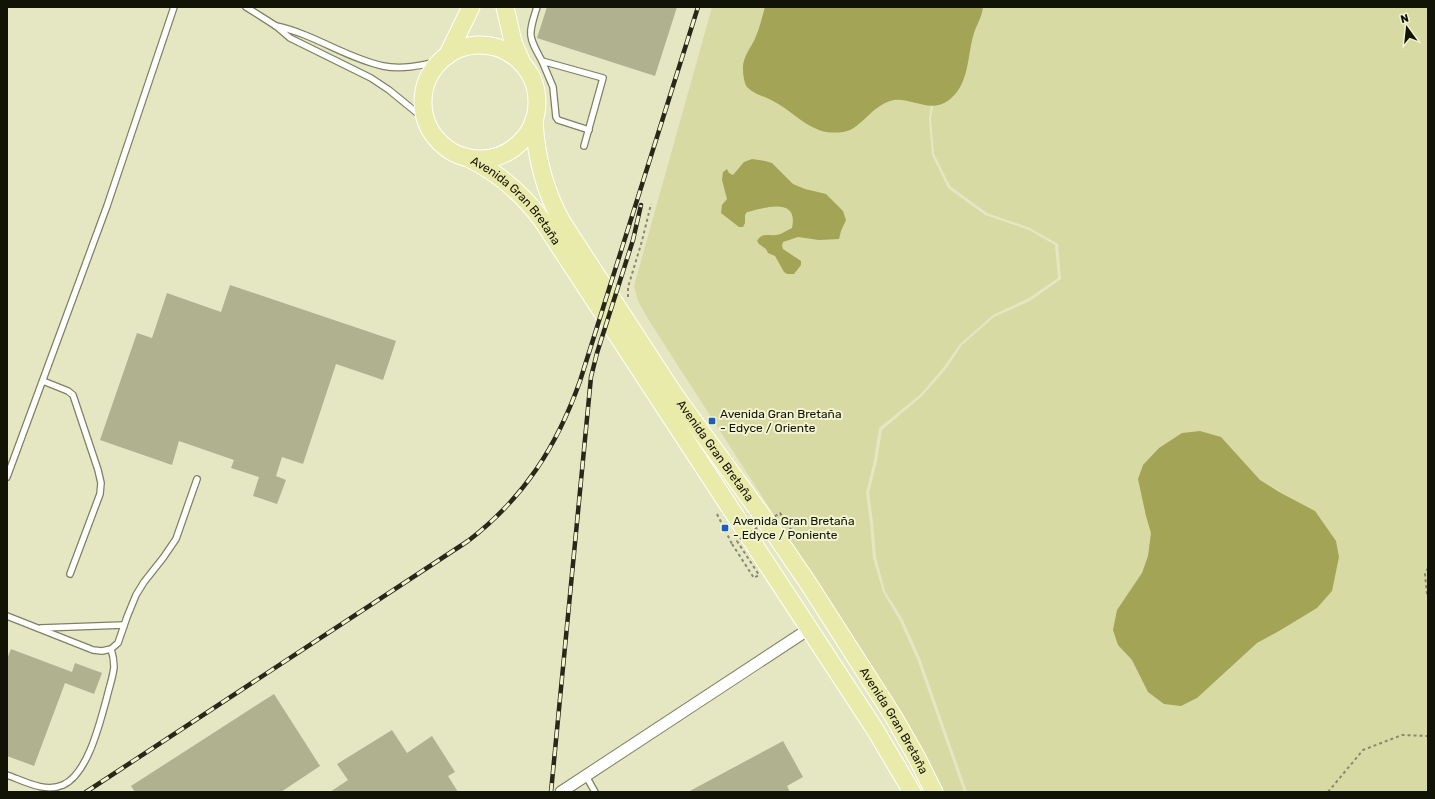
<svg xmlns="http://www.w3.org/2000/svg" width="1435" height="799" viewBox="0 0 1435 799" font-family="Rubik,sans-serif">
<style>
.green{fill:#d8daa4}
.water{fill:#a3a456}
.building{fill:#afb18f}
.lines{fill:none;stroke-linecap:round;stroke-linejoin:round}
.service-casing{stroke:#7f8060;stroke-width:8}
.minor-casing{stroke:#7f8060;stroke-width:13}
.primary-casing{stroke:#fff;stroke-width:19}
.path{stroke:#888970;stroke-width:2;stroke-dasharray:3 3;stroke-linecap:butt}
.service{stroke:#fff;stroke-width:5.5}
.minor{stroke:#fff;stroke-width:11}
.primary{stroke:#e9ebaa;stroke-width:17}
.rail-casing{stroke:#27281a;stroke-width:4.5}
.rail{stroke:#f2f4d0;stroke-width:3;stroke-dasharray:9;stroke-linecap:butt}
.path-bridge{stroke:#888970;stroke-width:2;stroke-dasharray:3 3;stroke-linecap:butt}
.poi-dot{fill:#165dc7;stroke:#f2f4d0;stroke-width:1.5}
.labels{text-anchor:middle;stroke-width:4;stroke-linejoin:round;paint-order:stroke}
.street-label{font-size:12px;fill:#121307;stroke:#f2f4d0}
.poi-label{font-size:12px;fill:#121307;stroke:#f2f4d0;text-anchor:start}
</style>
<rect width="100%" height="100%" fill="#e5e7c3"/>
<g class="green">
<path d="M712,7H975L934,87L929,118L932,155L948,188L985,215L1029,230L1055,245L1058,278L1029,298L993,315L960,344L943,368L921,394L879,428L874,460L866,493L870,522L873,558L883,592L900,621L917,659L964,792H944L896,705L648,319L638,301L634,286Z"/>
<path d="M978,7H1428V792H967L920,658L903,620L885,591L876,557L873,522L869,493L877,461L882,430L922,396L945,370L962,345L994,317L1030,301L1061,279L1058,244L1030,228L987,213L950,186L934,154L931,119L936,88Z"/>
</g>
<g class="water">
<path d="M765,7H983C982,17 977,24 974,33C967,55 970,84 949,100C931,114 913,98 894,100C872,104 861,130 843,132C836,133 826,133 819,130C802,124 789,109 773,101C764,96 755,95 747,87C744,83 743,74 743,69C742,57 752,47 756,36C760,27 762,17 765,7Z"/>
<path d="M752,159L765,161L772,163L793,184L805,189L826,194L843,211L846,220L841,231L839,239L819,240L798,237L783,242L782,246L783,249L801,261V265L794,274H787L784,272L775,256L768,253L766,249L759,244L757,241C762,232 768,236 776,235C781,235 787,230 792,228C799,196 764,208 747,212L745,215V223L743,227H739L721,213L722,205L727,199L722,180L723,172L727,169L729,173L733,175L744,162Z"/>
<path d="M1200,431L1221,437L1260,480L1279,492L1315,511L1336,541L1339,557L1332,591L1317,608L1279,631L1257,643L1197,698L1181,706L1164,704L1148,692L1132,660L1118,645L1113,630L1117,610L1142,573L1148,556L1151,533L1146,516L1138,479L1143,465L1159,448L1182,433Z"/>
</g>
<g class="building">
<path d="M547,7H677L655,76L537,38Z"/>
<path d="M230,285L396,341L383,380L336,364L303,464L282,457L276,476L286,480L277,504L253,496L259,477L231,468L234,460L179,441L172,465L100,440L137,333L152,338L167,293L221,312Z"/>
<path d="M11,649L72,672L75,663L102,673L94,694L65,683L34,766L7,756V659Z"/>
<path d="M274,694L320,766L281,792H135L131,786Z"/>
<path d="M392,730L407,753L432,736L455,772L448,776L458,792H330L348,780L337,764Z"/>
<path d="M783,741L803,777L787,786L790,792H688Z"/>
</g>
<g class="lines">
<g class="service-casing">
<g id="service">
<path d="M246,7L276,26L290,38L371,78L389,90L427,121"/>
<path d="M537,7C528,35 528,36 542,61L603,78L584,146"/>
<path d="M276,26C314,34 346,58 383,66C403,70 423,65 441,61"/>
<path d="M542,61L553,87L556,117L558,120L589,130"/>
<path d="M43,381L68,391L73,395L98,470L101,483L100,494L70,574"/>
<path d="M7,477L107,206L174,7"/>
<path d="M7,616L93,650L102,651L111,649L118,643L127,617L136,595L144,582L163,558L176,539L197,479"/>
<path d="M41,628L124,625"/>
<path d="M7,775C24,781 45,793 63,785C88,774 100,722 107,697C109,688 113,677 114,667C114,661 113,655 111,649"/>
<path d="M586,776L595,792"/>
</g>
</g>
<g class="minor-casing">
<path id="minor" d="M561,792L809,629"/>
</g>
<g class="primary-casing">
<g id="primary">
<path d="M505,7L513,42L522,63"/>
<circle cx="480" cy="102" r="57"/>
<path d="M447,56L471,7"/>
<path id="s1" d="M534,120C536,157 544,190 562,222L674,394L761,514L808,583L893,716L917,758L934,792"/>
<path id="s2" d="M466,157C498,172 521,192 542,220L876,731L912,792"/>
</g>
</g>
<g class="path">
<path d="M628,297V287L642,241L651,204"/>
<path d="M717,514L732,544"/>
<path d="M1428,568L1425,574L1427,595L1428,598"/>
<path d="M1328,792L1363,750L1402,735L1428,736"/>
</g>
<use href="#service" class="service"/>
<use href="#minor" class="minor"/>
<use href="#primary" class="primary"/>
<g class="rail-casing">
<g id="rail">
<path d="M86,792L468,541C524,498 557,446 580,381L698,7"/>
<path d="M551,792L591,377L597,353L633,240L641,205"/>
</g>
</g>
<use href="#rail" class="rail"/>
<path class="path-bridge" d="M732,544L754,578L759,575L737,541L780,513L796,537"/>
</g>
<g class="poi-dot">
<rect x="708" y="417" width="8" height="8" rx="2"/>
<rect x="721" y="524" width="8" height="8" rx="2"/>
</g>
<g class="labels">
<g class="street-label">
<text dy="4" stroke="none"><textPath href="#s2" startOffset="67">Avenida Gran Bretaña</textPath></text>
<text dy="4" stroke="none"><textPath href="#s1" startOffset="382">Avenida Gran Bretaña</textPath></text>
<text dy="4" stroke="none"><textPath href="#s1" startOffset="706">Avenida Gran Bretaña</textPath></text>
</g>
<g class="poi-label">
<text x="720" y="418">Avenida Gran Bretaña<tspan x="720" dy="14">- Edyce / Oriente</tspan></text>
<text x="733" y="525">Avenida Gran Bretaña<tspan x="733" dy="14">- Edyce / Poniente</tspan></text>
</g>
</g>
<rect width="1435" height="799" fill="none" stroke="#121307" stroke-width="16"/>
<g transform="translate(1407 28) rotate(345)" stroke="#f2f4d0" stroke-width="3" paint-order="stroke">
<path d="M0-3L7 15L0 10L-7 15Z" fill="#121307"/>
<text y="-6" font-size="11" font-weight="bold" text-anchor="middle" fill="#121307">N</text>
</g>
</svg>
